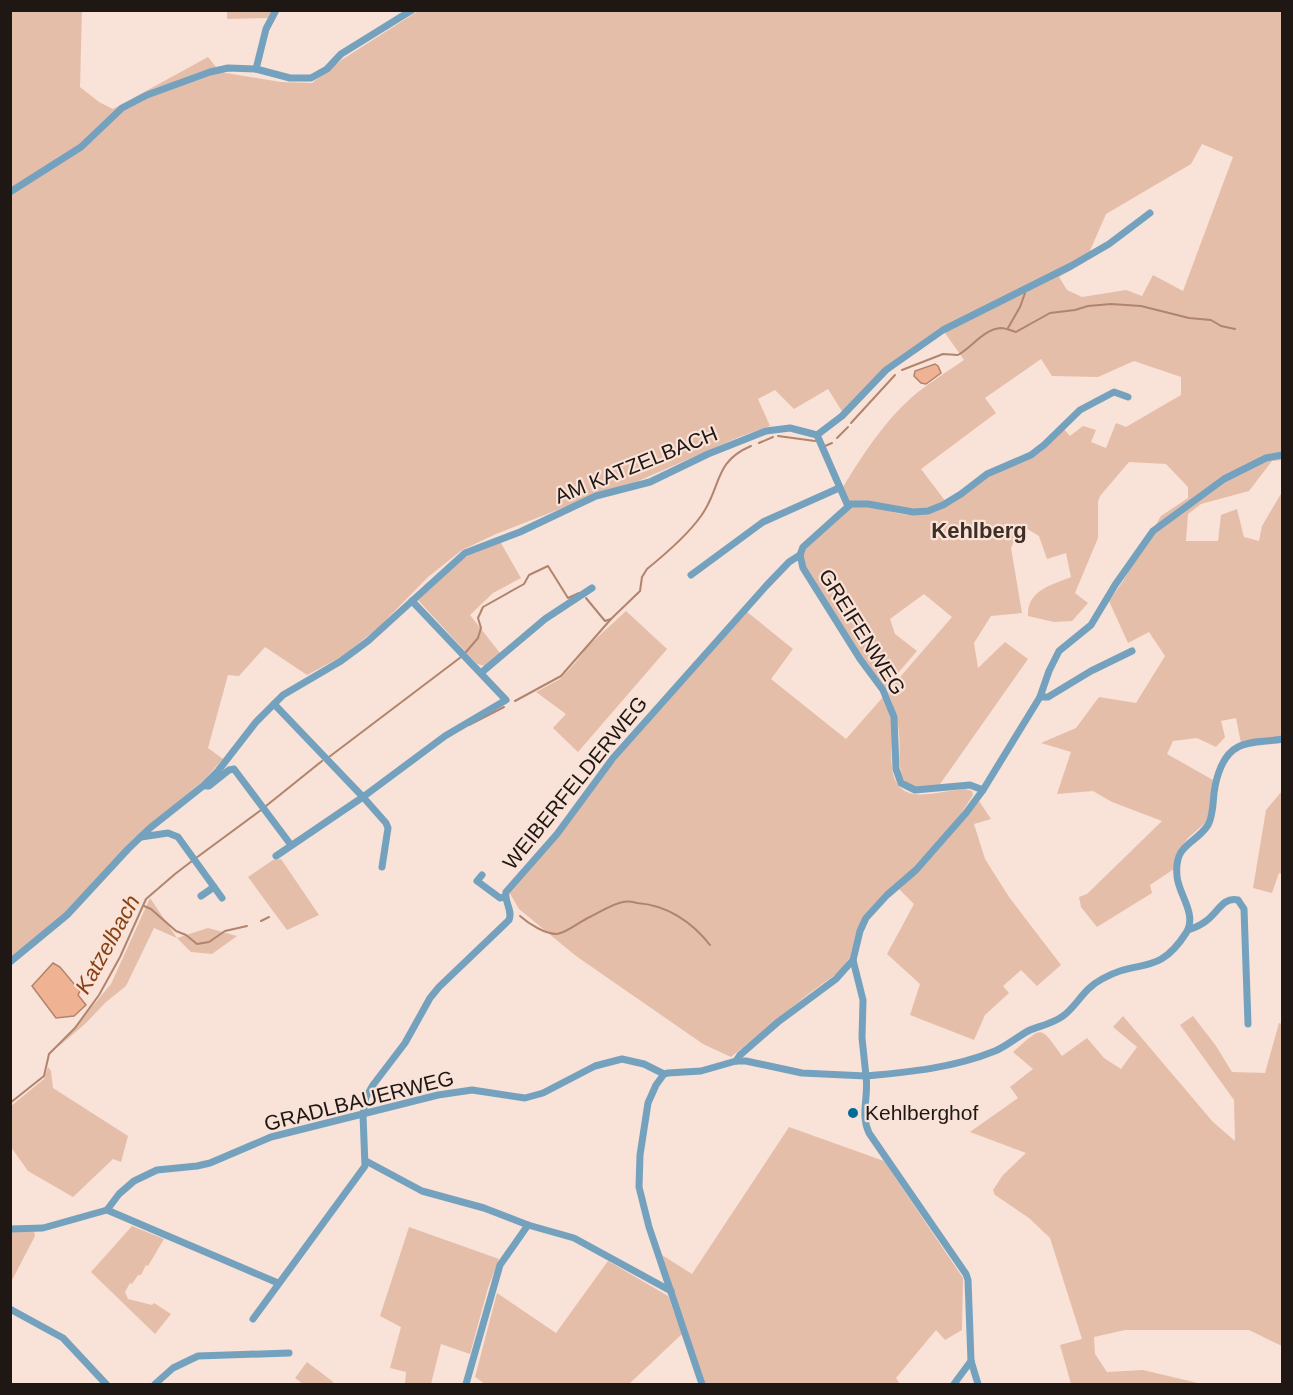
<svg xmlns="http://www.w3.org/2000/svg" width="1293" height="1395" viewBox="0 0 1293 1395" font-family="Helvetica,sans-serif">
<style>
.green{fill:#e5beaa;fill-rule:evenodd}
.water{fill:#efb293;stroke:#b1846d;stroke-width:1.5}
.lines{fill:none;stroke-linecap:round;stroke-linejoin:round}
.stream{stroke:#b1846d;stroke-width:2}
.minor{stroke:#74a2be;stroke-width:7}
.poi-dot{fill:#006b97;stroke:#f9e2d7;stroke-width:2}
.labels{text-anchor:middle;stroke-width:4.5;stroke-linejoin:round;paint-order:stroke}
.street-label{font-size:21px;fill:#1f1713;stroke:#f9e2d7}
.poi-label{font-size:21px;fill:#1f1713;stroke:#f9e2d7;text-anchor:start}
.neighbourhood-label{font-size:22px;font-weight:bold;fill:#3f2e25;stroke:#f9e2d7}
.water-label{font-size:22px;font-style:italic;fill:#894112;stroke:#f9e2d7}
</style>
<rect width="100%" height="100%" fill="#f9e2d7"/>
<g class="green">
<path d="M11,11H82L80,87L99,102L113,109L208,57L220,72L281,82L312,83L343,59L418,11H1282V460L1272,461L1249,491L1201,504L1188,514L1186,541H1218L1221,515L1237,509L1244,537L1259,541L1262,526L1282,492V736L1241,743L1236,718L1221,721L1225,737L1216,747L1197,738L1173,741L1167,754L1213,780L1211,807L1205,823L1188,838L1176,854L1174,869L1150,885L1152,893L1097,927L1081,907L1079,897L1087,894L1162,821L1112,802L1093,791L1057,794L1071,752L1041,743L1076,728L1099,697L1136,703L1165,656L1149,632L1128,643L1109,601L1123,581L1161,516L1188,498V487L1166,464L1129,462L1100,496L1098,502V538L1075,593L1088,603L1072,621L1054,622L1028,616C1027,590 1052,585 1071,577L1066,553L1047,559L1039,536L1024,527L1017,534L1011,548L1022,613L991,616L974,643L978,668L1005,642L1028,659L938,787L915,788L906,784C896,768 901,751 899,733C898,718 893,705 888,691L952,617L924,594L890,619L895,634L917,651L885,688L860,655L804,564L803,556L805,549C813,541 844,509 853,507C872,502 892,515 912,515C954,515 963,488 995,472C1006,466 1019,464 1030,459C1044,452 1053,440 1063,428L1070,436L1083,426L1096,430L1091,442L1106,448L1116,423L1126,427L1181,395V377L1134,361L1098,377L1052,376L1041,359L985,398L996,413L921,469L946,502L932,507L913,510L895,508L871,501L849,502L843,487C862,456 883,423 911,398C927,384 947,372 964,360L943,330L886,370L843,413L828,389L794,409L775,390L758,399L770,426L739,437L636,482L588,498L496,534L462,550L428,577L380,626L343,656L307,675L265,647L239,676L228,675L208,748L223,759L203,781L162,815L59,920L11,957ZM1202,144L1233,157L1183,291L1153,275L1142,296L1126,290L1082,297L1067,290L1059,277L1085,262L1106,214L1191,164Z"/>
<path d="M227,11H274L268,18L227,19Z"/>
<path d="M498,538L521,578L493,593L470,615L500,653L485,666L477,664L417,599L459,561Z"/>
<path d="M626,611L667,649L578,752L553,728L566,714L536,692L560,679L576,662L588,646Z"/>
<path d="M746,611L793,649L771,679L846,739L883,697C886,704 890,712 891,719C895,742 881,789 914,794C927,796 951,790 965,789L972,791L973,795L960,815L916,867L866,913L856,934L850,957L839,972L807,995L731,1057L703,1044L576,956L519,909L509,892L626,747Z"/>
<path d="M1282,791V874L1279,873L1272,893L1253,888L1266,810Z"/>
<path d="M979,801L991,819L974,824L985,859L1009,897L1061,965L1037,986L1021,970L1003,986L1009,993L985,1015L974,1040L910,1015L920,984L887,954L914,904L899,889L921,868Z"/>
<path d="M281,859L319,915L287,930L248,877L273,860Z"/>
<path d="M150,898L177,938L208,928L237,936L212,954L191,952L177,938L154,928L126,986L106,1002L86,1023L58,1047L111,984Z"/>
<path d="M1123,1016L1213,1122L1235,1141L1234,1100L1180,1025L1193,1016L1216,1046L1232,1072L1265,1073L1279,1023L1282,1024V1346L1249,1330H1125L1094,1337L1095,1354L1107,1372L1143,1370L1202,1384H1071L1060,1345L1082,1339L1050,1238L1029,1218L995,1195L993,1190L1003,1175L1026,1153L970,1132L1018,1098L1010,1087L1033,1069L1013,1052C1043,1026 1039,1024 1062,1056L1087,1038L1104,1058L1121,1069L1137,1047L1113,1027Z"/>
<path d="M48,1067L51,1071L53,1088L128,1136L121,1162L113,1159L73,1197L28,1171L11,1147V1106L44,1079Z"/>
<path d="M789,1127L884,1161L963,1278L962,1330L945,1340L936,1330L896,1378L900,1384H703L662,1255L692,1274Z"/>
<path d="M132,1226L164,1239L148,1266L146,1265L141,1275H138L132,1284L130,1283L125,1292L128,1299L152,1305L154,1303L171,1314L155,1334L91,1272Z"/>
<path d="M409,1227L499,1259L488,1288L470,1354L441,1344L431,1384H405L406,1372L390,1368L401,1327L380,1316Z"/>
<path d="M11,1231L34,1232L35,1236L11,1282Z"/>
<path d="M608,1261L668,1296L682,1334L629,1384H485L475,1377L497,1293L556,1333Z"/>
<path d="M307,1362L332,1381L334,1384H303L295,1378Z"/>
</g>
<g class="water">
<path d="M935,364L938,366L941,373L926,384L921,383L914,376L915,371Z"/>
<path d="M53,963L60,967L80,991L78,995L86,1005L74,1016L56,1018L32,986Z"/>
</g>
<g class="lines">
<g class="stream">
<path d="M1008,328L1020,307L1025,293"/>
<path d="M902,370L943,354L958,355C972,347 984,329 1001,328C1006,328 1012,331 1016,332L1050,313L1075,310L1088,306L1111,304L1141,306L1189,318L1211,320L1221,326L1235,329"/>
<path d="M851,423L895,375"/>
<path d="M778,436L815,441"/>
<path d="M837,438L848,427"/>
<path d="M759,443L773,437"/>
<path d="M825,446L832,443"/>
<path d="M586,598L605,621L611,619L640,591L642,577L647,569C663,556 689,533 701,516C722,487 713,462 751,446"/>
<path d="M466,652L478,638L481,628L478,618L483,607L524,584L529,575L548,566L568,598L579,593"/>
<path d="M515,701L561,676L611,619"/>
<path d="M469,725L504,707"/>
<path d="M329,757L461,657"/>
<path d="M266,806L322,761"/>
<path d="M196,858L261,810"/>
<path d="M144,906L151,909L176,931L186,935L197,944L209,942L225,931L247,926"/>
<path d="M520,916C529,924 545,934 557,934C567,933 580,921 590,917C600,912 612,904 623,902C627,901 633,902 637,903C667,905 692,922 710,945"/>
<path d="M261,921L269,917"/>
<path d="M10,1103L44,1076L49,1054L75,1028L99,995L120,957L146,899L175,874L192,861"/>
</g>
<g class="minor">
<path d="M256,69L266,29L276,10"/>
<path d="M10,192L81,147L122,108L147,95L210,72L228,68L256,69L290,78H311L327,69L341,54L412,10"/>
<path d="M817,435L848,506"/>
<path d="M691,575L763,522L839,488"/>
<path d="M481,673L545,619L592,588"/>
<path d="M1040,697H1048L1091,671L1132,651"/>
<path d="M274,704L363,797L445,736L506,700L412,601"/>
<path d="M206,786H209L229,770L234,769L291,845"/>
<path d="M983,790L970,785L915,790L901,783L896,769L894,717L883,690L860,659L803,568L800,555L803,547L851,504H868L913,512L928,511L943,505L961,494L987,474L1031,455L1044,445L1080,410L1114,392L1128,397"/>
<path d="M141,837L168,833L178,837L222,898"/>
<path d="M276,856L363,797L386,823L388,828L382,867"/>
<path d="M482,875L477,881L500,898L505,897"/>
<path d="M201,896L214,887"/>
<path d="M1188,930C1194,928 1201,925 1206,921C1217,914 1223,896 1238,900L1244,909L1248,1024"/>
<path d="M10,962L67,915L128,849L150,828L203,786L218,771L256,722L283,695L341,661L368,641L465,553L520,532L596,496L650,482L708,454L766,431L790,428L817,435L842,416L886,370L943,330L1071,266L1109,244L1150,213"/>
<path d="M736,1061L740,1055L778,1022L836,979L853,960"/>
<path d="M366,1161L422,1191L484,1208L528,1225L574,1238L671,1291"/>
<path d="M107,1210L278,1283"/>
<path d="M10,1229L43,1228L107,1210L119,1194L134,1181L157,1170L197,1166L210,1163L271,1137L438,1095L472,1090L525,1098L543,1093L595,1066L622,1059L644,1064L664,1074"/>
<path d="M10,1309L63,1338L106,1384"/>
<path d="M253,1319L365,1166L363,1115L366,1097L373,1085L405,1043L430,998L439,987L509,920C513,910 504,902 506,892L557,834L613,758L766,586L789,562L800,555"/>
<path d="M155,1384L173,1368L198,1356L289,1353"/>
<path d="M466,1384L500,1265L528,1225"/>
<path d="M702,1384L649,1227L639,1187L640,1155L648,1103L656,1085L664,1074L668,1073L701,1071L736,1061H746L802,1073L866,1076L862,1038L863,1000L853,960L860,931L866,918L887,895L916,870L966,813L983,790L1040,697L1049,671L1059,651L1091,625L1115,585L1153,531L1224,479L1266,458L1282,455"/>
<path d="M954,1384L971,1361"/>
<path d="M978,1384L971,1361L968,1280L966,1274L869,1133C860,1114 869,1096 866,1076C910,1072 953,1068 995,1051C1007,1046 1018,1036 1030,1030C1040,1026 1054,1023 1063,1016C1077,1006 1083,989 1102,979C1138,958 1158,977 1186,933C1198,914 1178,894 1177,876C1174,843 1195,845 1208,825C1213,816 1213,803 1214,793C1216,778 1222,755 1238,747C1250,740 1269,742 1282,739"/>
</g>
</g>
<circle class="poi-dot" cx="853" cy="1113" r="6"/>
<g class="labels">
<g class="street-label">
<text transform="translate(636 465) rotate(-22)" y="7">AM KATZELBACH</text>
<text transform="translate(862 632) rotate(58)" y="7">GREIFENWEG</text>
<text transform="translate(575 783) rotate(-51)" y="7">WEIBERFELDERWEG</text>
<text transform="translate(359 1101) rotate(-14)" y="7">GRADLBAUERWEG</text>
</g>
<g class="poi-label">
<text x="865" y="1120">Kehlberghof</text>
</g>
<g class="neighbourhood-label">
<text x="979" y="538">Kehlberg</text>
</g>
<g class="water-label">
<text transform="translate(107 944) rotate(-61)" y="8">Katzelbach</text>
</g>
</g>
<rect width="1293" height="1395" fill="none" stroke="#1f1713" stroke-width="24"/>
</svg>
